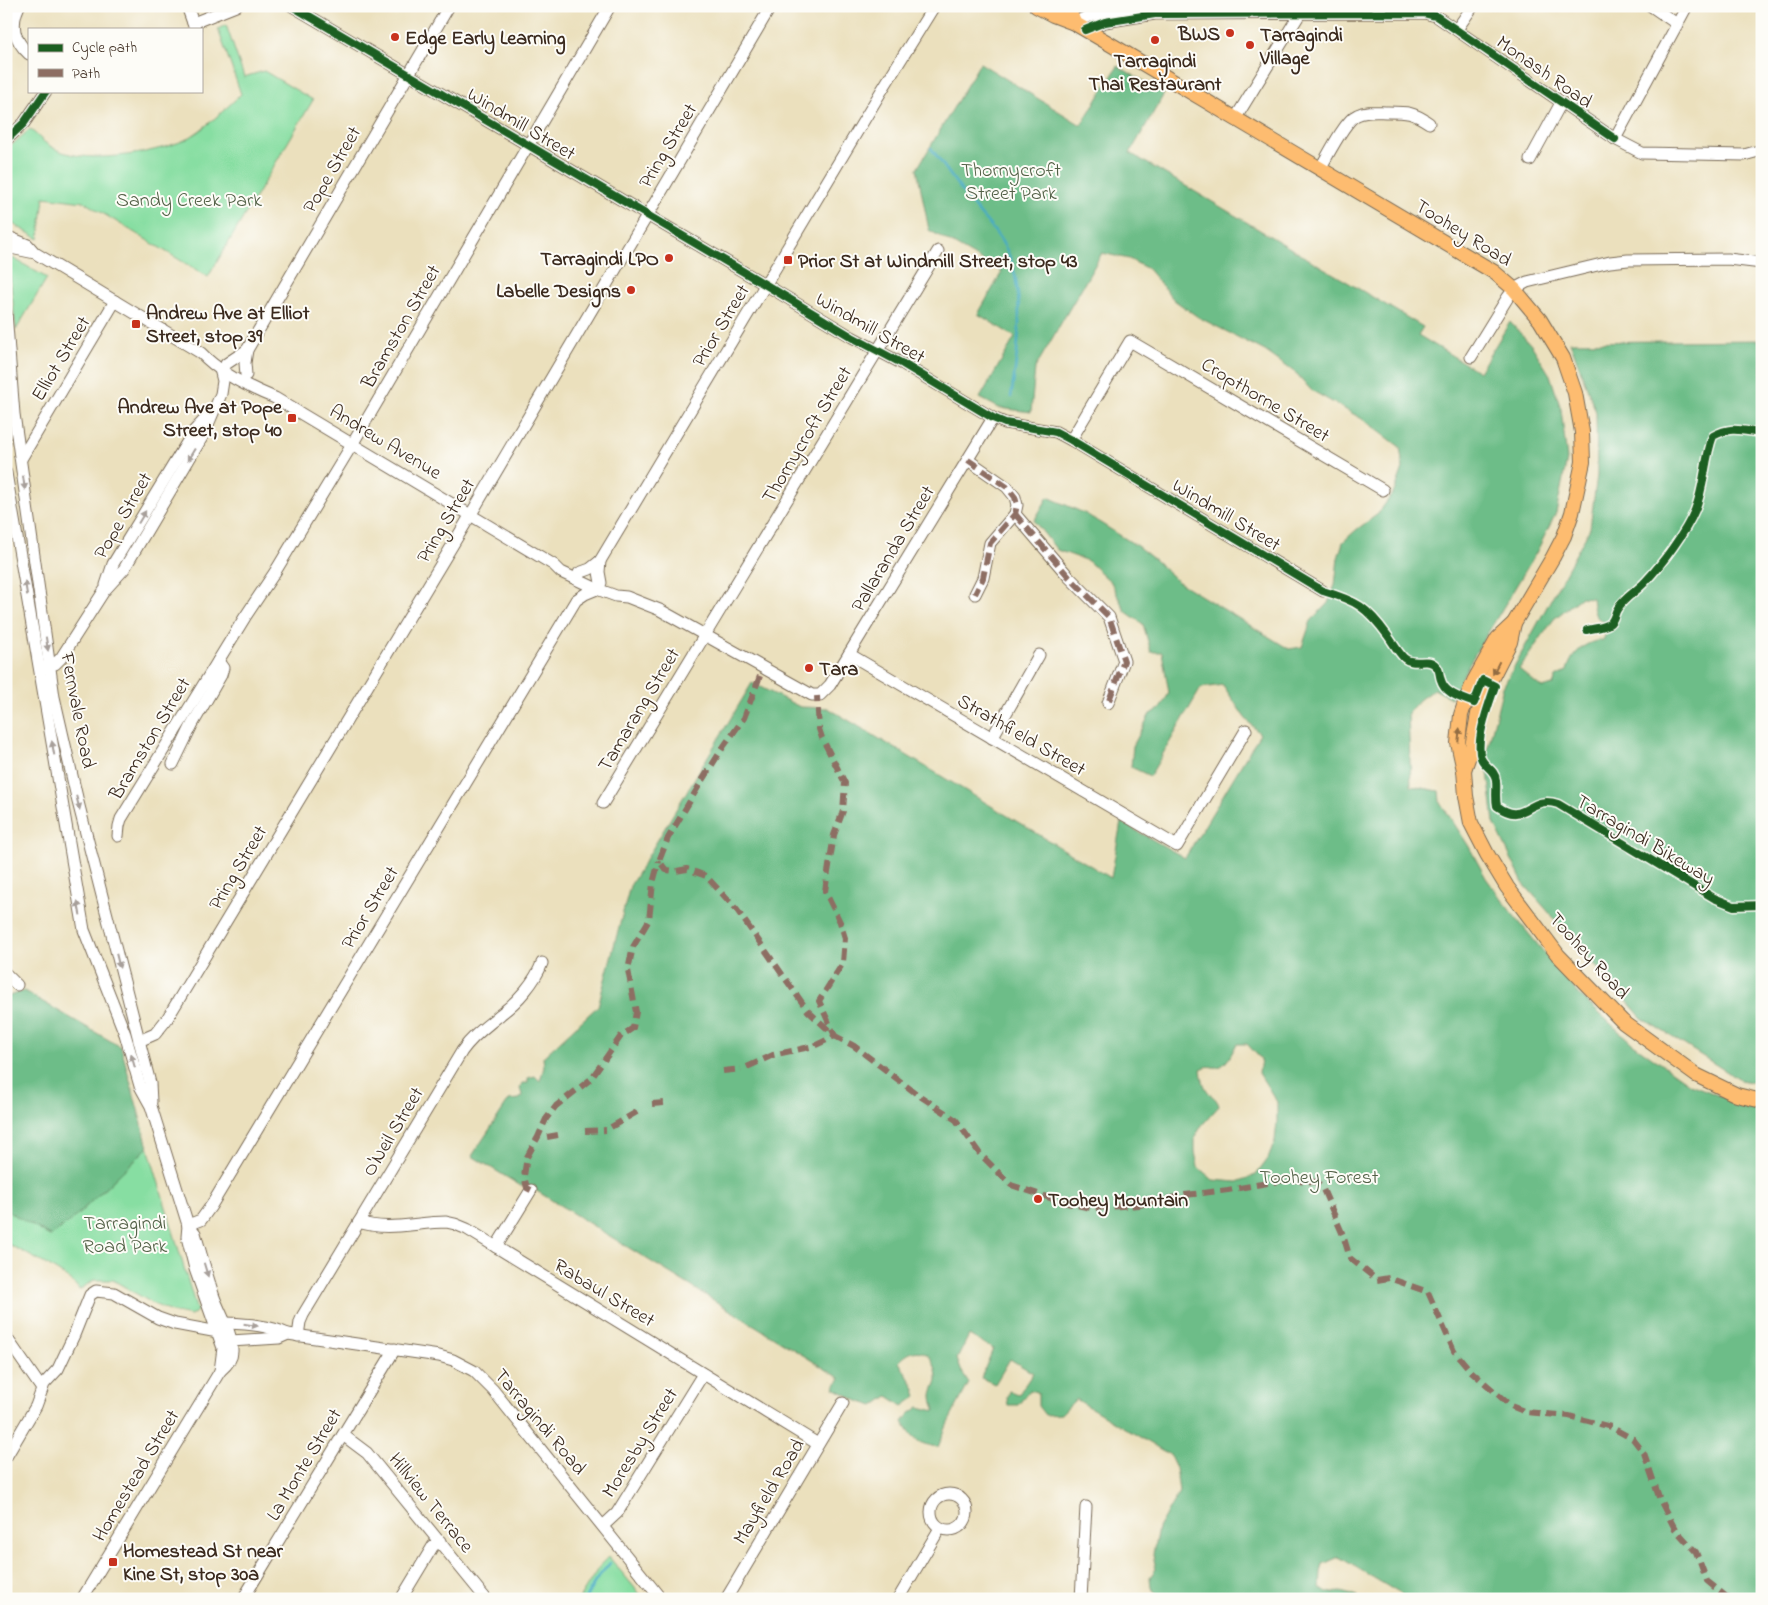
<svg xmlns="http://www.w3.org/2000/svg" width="1768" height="1605" viewBox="0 0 1768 1605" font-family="'Indie Flower',sans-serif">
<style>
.green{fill:#87dea2;stroke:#618460}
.forest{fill:#6dbd88;stroke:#547453;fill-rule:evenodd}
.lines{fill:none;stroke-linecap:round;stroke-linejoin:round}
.stream{stroke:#46abc5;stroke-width:2.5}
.minor-casing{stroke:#796a56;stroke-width:13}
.major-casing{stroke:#796a56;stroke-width:16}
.minor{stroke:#fff;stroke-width:11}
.major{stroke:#fdbc6f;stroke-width:14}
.quiet{stroke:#8d6e63;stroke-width:6;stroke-dasharray:12 6;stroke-linecap:butt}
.cycleway-casing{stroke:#fdfcf7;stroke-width:11}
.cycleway{stroke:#1b5e20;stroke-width:8}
.oneway{fill:#a79f9a}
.oneway2{fill:#926c42}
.poi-dot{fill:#c8321e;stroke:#fdfcf7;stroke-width:2}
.labels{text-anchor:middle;stroke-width:4;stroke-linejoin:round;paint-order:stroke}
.poi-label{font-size:20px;font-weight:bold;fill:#3b2a1e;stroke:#fdfcf7;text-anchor:start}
.street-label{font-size:20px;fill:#3b2a1e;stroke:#fdfcf7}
.park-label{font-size:20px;fill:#526046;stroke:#fdfcf7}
</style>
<rect width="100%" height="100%" fill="#fdfcf7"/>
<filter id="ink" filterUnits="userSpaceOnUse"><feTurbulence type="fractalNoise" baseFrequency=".02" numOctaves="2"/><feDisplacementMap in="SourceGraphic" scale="10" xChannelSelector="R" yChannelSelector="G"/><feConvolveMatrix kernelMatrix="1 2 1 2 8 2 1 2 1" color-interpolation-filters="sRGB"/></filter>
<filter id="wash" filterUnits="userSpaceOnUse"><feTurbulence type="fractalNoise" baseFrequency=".0096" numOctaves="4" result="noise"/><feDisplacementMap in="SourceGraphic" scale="20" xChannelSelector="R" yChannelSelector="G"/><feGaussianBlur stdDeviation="1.12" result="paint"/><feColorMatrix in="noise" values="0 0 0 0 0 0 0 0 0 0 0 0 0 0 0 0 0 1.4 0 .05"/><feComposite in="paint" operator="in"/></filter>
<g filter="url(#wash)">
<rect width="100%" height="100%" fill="#ebe0bd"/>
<g class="green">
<path d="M226,25L244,77L264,71L313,100L208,277L84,202L44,197L39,239L6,220V150L30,129C36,134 43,142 50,146C82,167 152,154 185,140C201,132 228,107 241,94L218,29Z"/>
<path d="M13,258L47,278L16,330L9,267Z"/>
<path d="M148,1147L197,1311L191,1316L171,1312L152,1303L113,1280H94L79,1290C74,1277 21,1251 6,1243V1210L50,1236L72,1220Z"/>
<path d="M609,1557L644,1599H579L599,1567Z"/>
</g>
<g class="forest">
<path d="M980,63L1081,125L1118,66L1164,94L1130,153L1423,327L1418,335L1479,372L1510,322L1532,346L1550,375L1561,409L1567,459L1556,513L1536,553L1469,664L1451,698L1434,689L1419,700L1408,713L1411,786L1439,791L1440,802L1468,845L1486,878L1511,912L1579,995L1632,1043L1690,1084L1751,1108L1762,1111V1599H1409L1339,1557L1323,1564L1321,1572L1320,1588L1327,1593L1341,1592L1358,1597L1357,1599H1190L1187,1597L1162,1599L1151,1588L1150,1577L1156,1569L1153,1554L1158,1528L1179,1492L1176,1468L1170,1455L1076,1399L1061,1414L1045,1415L1038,1406V1392L1030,1390L1018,1405H1008L1007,1398L1009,1391L1019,1394L1033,1373L1010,1359L995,1384L981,1378L993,1349L969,1335L957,1359L961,1370L969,1383L948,1423L938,1447C916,1443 915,1441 903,1422L909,1414L919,1407L935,1411C934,1406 932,1400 932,1396C932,1389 938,1383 937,1377C935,1352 916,1342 899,1362L914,1387L917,1396L903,1406L888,1396L874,1406L858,1401L834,1388L840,1378L527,1185L521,1186L472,1156L509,1100L520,1099L522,1095L520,1088L522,1083H528V1078L535,1076L540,1081L544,1067L543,1057L598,1006L630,886L752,683L800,707L828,708L1111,878L1121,822L1185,858L1260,734L1245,718L1223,685L1201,688L1150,776L1131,767L1133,746L1150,714L1160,709L1169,693L1162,652H1151L1143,624L1125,611L1111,582L1088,561L1057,550L1034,521L1048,497L1086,514L1137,546L1155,560L1177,581L1289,649L1302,647L1311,621L1328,603L1335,585L1338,558L1343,542L1356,530L1378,514L1395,490L1403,468L1400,447L1364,420L1311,390L1297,374L1265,351L1198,317L1174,300L1148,269L1129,259L1102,253L1035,368L1031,412L999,408L980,398L1015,337L978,314L1002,272L929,230L917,169ZM1237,1044H1247L1261,1059L1259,1073L1277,1102V1122L1275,1141L1268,1159L1256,1175L1237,1182L1213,1180L1198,1167L1195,1152V1137L1202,1125L1219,1106C1217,1099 1214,1098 1209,1093C1203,1086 1202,1078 1201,1069C1211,1064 1210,1068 1218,1067C1228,1065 1232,1051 1237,1044Z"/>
<path d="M1762,340V1084L1740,1080L1642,1018L1523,883L1494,823L1486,755L1503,687L1590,528L1597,475L1596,412L1570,342ZM1581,597L1592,598C1594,612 1593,617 1607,624V632L1603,640C1585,641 1571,654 1567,671L1556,677L1553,685L1542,688L1519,669L1554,619Z"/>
<path d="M24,991L121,1047L148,1147L72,1220L50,1236L6,1210V997Z"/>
</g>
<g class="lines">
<g class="stream">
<path d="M931,148C943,165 955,182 967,198C980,216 999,232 1008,253C1026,295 1018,354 1011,397"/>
<path d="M585,1599L596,1580L610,1563"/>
</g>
</g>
</g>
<g filter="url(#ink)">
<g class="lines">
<g class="minor-casing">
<g id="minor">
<path d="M19,6C10,25 14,40 29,54"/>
<path d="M187,6L193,23"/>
<path d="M292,6L766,285L852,337L903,364L993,418L1005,423L1056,432L1071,440L1323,591"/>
<path d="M1651,6L1677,24"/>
<path d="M1074,23C1095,11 1115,11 1138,13"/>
<path d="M195,29L193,23L236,6"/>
<path d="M1457,29L1473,6"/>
<path d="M1085,30L1105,22L1155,14L1424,13L1436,16L1615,139L1642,153L1744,155L1762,150"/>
<path d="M1235,119L1299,15"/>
<path d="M1615,139L1687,6"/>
<path d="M6,140L24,123L46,91"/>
<path d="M1530,160L1561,103"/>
<path d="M1320,169C1327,157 1345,120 1357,115C1367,110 1378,112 1388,112C1407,112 1413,112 1429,123"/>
<path d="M6,236L28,245L35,253"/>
<path d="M6,247L35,253L201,353C220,373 250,388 275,398L554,565L561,572L597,589L616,596L627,597L660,610L812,695H820L830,685L993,418"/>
<path d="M6,313L14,414L54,697L78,802L150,1083L151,1102"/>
<path d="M1471,357L1508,297L1514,289L1527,282L1610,262L1628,260L1728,259L1762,263"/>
<path d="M226,364L247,350"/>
<path d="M246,375L245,363L247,350L449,6"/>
<path d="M1071,440L1130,341L1383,490"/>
<path d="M21,459L115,301"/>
<path d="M968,460L1007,487L1015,497L1017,505L1015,514L990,543L983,578L975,594"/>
<path d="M6,473L84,930L125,1034L140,1086L151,1106L188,1225L187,1237L195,1269L223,1348L220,1371"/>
<path d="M1015,514L1069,577L1109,617L1124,661L1108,703"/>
<path d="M600,561L599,572L601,583"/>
<path d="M579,573L590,569L600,561L882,90L934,6"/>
<path d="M106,585L113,564L194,431L208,416"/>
<path d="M849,654L1177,846L1246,730"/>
<path d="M44,667L55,664L61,658L104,591L124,569L204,434L221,394L223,381L220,369"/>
<path d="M992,738L1039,655"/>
<path d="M173,764L192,725L221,675L223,668L218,661"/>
<path d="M603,803L938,251"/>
<path d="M118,836L119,826L121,819L245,617L275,572L353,443L610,6"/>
<path d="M6,974L17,985"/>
<path d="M139,1041L155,1034L167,1019L464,526L771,6"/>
<path d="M359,1222C387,1232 417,1222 446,1222L455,1224L467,1229L818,1444"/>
<path d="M188,1225L201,1220L211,1206L576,600L585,594L597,589"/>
<path d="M496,1247L531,1190"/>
<path d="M218,1332L226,1323C246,1324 269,1325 288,1334L439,1356L453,1360L474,1371L493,1390L661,1599"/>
<path d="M298,1336L300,1322L303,1315L462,1051C473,1035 487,1026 501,1014C518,1001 535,982 542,963"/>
<path d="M6,1337L42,1389"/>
<path d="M343,1435L367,1453L486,1599"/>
<path d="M6,1457L36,1406L44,1384L58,1369L74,1335L90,1295L96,1291L114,1293L158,1318L175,1324L218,1332L231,1341L279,1338L288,1334"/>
<circle cx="949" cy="1512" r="18"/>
<path d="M603,1526L617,1513L703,1374"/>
<path d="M82,1599L220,1371C226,1366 232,1360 232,1352C233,1333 220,1314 214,1297C207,1276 201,1254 195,1233L188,1225"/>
<path d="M243,1599L395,1349"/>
<path d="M401,1599L433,1546L440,1541"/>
<path d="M726,1599L843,1403"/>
<path d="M898,1599L940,1528"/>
<path d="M1081,1599L1086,1507"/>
</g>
</g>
<g class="major-casing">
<g id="major">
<path d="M1036,6L1053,15L1074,23L1110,44L1477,262L1494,272L1514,289L1540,320L1563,358L1575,393L1582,432L1583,462L1572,513L1564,536L1553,557L1514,623L1498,638L1474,681L1466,700L1461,715L1458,743L1464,770L1466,796L1471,823L1487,854L1507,887L1558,955L1623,1022L1696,1075L1737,1095L1762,1101"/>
<path d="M1068,6L1074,23"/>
<path d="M1464,770L1472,747L1478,714L1489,683L1510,642L1514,623"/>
</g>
</g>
<use href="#minor" class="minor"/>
<use href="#major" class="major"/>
<g class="quiet">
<path d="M968,460L1007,487L1015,497L1017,505L1015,514L990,543L983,578L975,594"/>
<path d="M1015,514L1069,577L1109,617L1124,661L1108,703"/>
<path d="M760,676L744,718L724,746L703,779L668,838L659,861L666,870L676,871L687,869L706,876L737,910L808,1011L835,1036L854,1046L917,1094L956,1120L980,1154L1011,1185L1062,1202L1090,1208L1139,1205L1185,1195L1228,1190L1290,1179L1316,1182L1322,1187L1343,1235L1350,1258L1377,1280L1389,1278L1428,1292L1454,1351L1471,1371L1511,1406L1526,1412L1569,1416L1611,1427L1633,1439L1644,1453L1660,1500L1675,1529L1696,1552L1707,1581L1729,1599"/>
<path d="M747,1067L773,1055L814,1046L835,1036L819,1001L843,963L845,938L840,922L825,891L834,835L843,811L845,783L822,738L819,729L817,696"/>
<path d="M723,1071L741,1069"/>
<path d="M652,1104L665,1103"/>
<path d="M611,1127L642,1109"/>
<path d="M585,1131L606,1130"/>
<path d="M547,1137L558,1135"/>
<path d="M531,1190L527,1188L524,1176L527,1157L538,1137L546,1119L556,1106L591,1079L621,1036L633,1028L636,1012L628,970L633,947L649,920L653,883L659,861"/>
</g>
<g class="cycleway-casing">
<g id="cycleway">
<path d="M292,6L766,285L852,337L903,364L993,418L1005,423L1056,432L1071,440L1323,591C1357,601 1367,607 1388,636C1393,643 1398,652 1404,658C1414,667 1428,656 1436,666C1440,669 1439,675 1441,680C1445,694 1462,698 1474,703L1483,680L1495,686C1489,704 1475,740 1481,758C1484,767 1495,769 1496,780C1497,789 1495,797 1497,806C1526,827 1528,794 1558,804L1714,898L1734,906L1762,905"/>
<path d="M1085,30L1105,22L1155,14L1424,13L1436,16L1615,139"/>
<path d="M6,140L24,123L46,91"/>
<path d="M1587,630C1594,628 1603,628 1609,624C1615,620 1614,613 1618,608C1625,597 1637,591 1645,582C1662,564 1686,532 1695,510C1705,486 1704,460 1713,436C1731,426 1740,430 1760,433L1762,435"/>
</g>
</g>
<use href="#cycleway" class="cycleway"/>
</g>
<defs><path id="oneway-solid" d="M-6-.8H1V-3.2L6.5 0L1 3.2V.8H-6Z" transform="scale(1.25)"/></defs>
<g class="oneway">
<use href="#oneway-solid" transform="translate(191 455) rotate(121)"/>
<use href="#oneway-solid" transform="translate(24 483) rotate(82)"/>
<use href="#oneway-solid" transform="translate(142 517) rotate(-59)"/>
<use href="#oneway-solid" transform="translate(26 588) rotate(-99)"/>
<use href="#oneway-solid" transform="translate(47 644) rotate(81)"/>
<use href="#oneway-solid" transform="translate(53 748) rotate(-100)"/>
<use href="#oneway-solid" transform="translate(78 803) rotate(76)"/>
<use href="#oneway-solid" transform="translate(79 908) rotate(-101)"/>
<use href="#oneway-solid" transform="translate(118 961) rotate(76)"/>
<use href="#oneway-solid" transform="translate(133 1061) rotate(-106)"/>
<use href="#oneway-solid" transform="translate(206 1270) rotate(73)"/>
<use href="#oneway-solid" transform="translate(251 1325) rotate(9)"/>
</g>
<g class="oneway2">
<use href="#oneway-solid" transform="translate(1496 668) rotate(117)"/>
<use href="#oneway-solid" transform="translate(1459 735) rotate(-84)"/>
</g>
</g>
<g class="poi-dot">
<circle cx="1230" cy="33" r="5"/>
<circle cx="395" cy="37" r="5"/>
<circle cx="1155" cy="40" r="5"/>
<circle cx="1250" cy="45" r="5"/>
<circle cx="669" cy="258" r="5"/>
<rect x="783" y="255" width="10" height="10" rx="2.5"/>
<circle cx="631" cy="290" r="5"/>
<rect x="131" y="319" width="10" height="10" rx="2.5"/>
<rect x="287" y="413" width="10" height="10" rx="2.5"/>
<circle cx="809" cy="668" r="5"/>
<circle cx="1038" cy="1199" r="5"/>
<rect x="108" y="1557" width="10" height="10" rx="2.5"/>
</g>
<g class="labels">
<g class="poi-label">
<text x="1220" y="40" text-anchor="end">BWS</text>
<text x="1260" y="41">Tarragindi<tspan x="1260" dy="23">Village</tspan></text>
<text x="405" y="44">Edge Early Learning</text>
<text x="1155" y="67" text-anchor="middle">Tarragindi<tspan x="1155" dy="23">Thai Restaurant</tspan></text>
<text x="659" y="265" text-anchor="end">Tarragindi LPO</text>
<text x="798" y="267">Prior St at Windmill Street, stop 43</text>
<text x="621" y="297" text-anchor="end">Labelle Designs</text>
<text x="146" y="319">Andrew Ave at Elliot<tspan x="146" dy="23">Street, stop 39</tspan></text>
<text x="282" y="413" text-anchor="end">Andrew Ave at Pope<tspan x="282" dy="23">Street, stop 40</tspan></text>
<text x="819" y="675">Tara</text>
<text x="1048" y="1206">Toohey Mountain</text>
<text x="123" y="1557">Homestead St near<tspan x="123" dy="23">Kine St, stop 30a</tspan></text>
</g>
<g class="street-label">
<text transform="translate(1545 71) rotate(35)" y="7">Monash Road</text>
<text transform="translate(522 123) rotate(31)" y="7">Windmill Street</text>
<text transform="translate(667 145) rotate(-59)" y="7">Pring Street</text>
<text transform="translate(331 169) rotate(-60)" y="7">Pope Street</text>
<text transform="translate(1464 232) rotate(32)" y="7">Toohey Road</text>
<text transform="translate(720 325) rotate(-59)" y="7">Prior Street</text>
<text transform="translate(400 326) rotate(-60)" y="7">Bramston Street</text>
<text transform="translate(871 327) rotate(30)" y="7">Windmill Street</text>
<text transform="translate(60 358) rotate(-59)" y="7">Elliot Street</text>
<text transform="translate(1266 399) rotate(31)" y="7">Cropthorne Street</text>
<text transform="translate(806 434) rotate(-59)" y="7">Thornycroft Street</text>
<text transform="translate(386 441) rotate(31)" y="7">Andrew Avenue</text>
<text transform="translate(1227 514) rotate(31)" y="7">Windmill Street</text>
<text transform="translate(122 515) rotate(-60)" y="7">Pope Street</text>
<text transform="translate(445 520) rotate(-59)" y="7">Pring Street</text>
<text transform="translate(892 548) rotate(-59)" y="7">Pallaranda Street</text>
<text transform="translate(638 709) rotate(-59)" y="7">Tamarang Street</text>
<text transform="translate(79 710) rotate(79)" y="7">Fernvale Road</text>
<text transform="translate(1022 734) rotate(30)" y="7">Strathfield Street</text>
<text transform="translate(149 738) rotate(-59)" y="7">Bramston Street</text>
<text transform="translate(1646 839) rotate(31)" y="7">Tarragindi Bikeway</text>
<text transform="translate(237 867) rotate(-59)" y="7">Pring Street</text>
<text transform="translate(369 907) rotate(-59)" y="7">Prior Street</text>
<text transform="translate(1590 955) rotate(48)" y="7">Toohey Road</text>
<text transform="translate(392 1131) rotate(-59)" y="7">O'Neil Street</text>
<text transform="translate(605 1292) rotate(31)" y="7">Rabaul Street</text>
<text transform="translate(541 1421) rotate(50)" y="7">Tarragindi Road</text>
<text transform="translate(639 1442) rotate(-58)" y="7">Moresby Street</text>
<text transform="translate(303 1464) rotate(-59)" y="7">La Monte Street</text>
<text transform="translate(135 1475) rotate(-59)" y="7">Homestead Street</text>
<text transform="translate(768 1491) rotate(-59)" y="7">Mayfield Road</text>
<text transform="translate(432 1502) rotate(51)" y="7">Hillview Terrace</text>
</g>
<g class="park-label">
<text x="1011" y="176">Thornycroft<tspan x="1011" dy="23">Street Park</tspan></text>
<text x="189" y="206">Sandy Creek Park</text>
<text x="1319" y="1183">Toohey Forest</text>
<text x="125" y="1229">Tarragindi<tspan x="125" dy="23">Road Park</tspan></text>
</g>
</g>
<rect width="1768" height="1605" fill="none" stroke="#fdfcf7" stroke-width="25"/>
<rect x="28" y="28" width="175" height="65" fill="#fdfcf7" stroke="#afa8a0"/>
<rect x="38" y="44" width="25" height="8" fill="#1b5e20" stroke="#afa8a0"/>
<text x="72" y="52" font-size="15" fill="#3b2a1e">Cycle path</text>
<rect x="38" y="69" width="25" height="8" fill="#8d6e63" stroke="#afa8a0"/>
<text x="72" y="78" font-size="15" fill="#3b2a1e">Path</text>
</svg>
